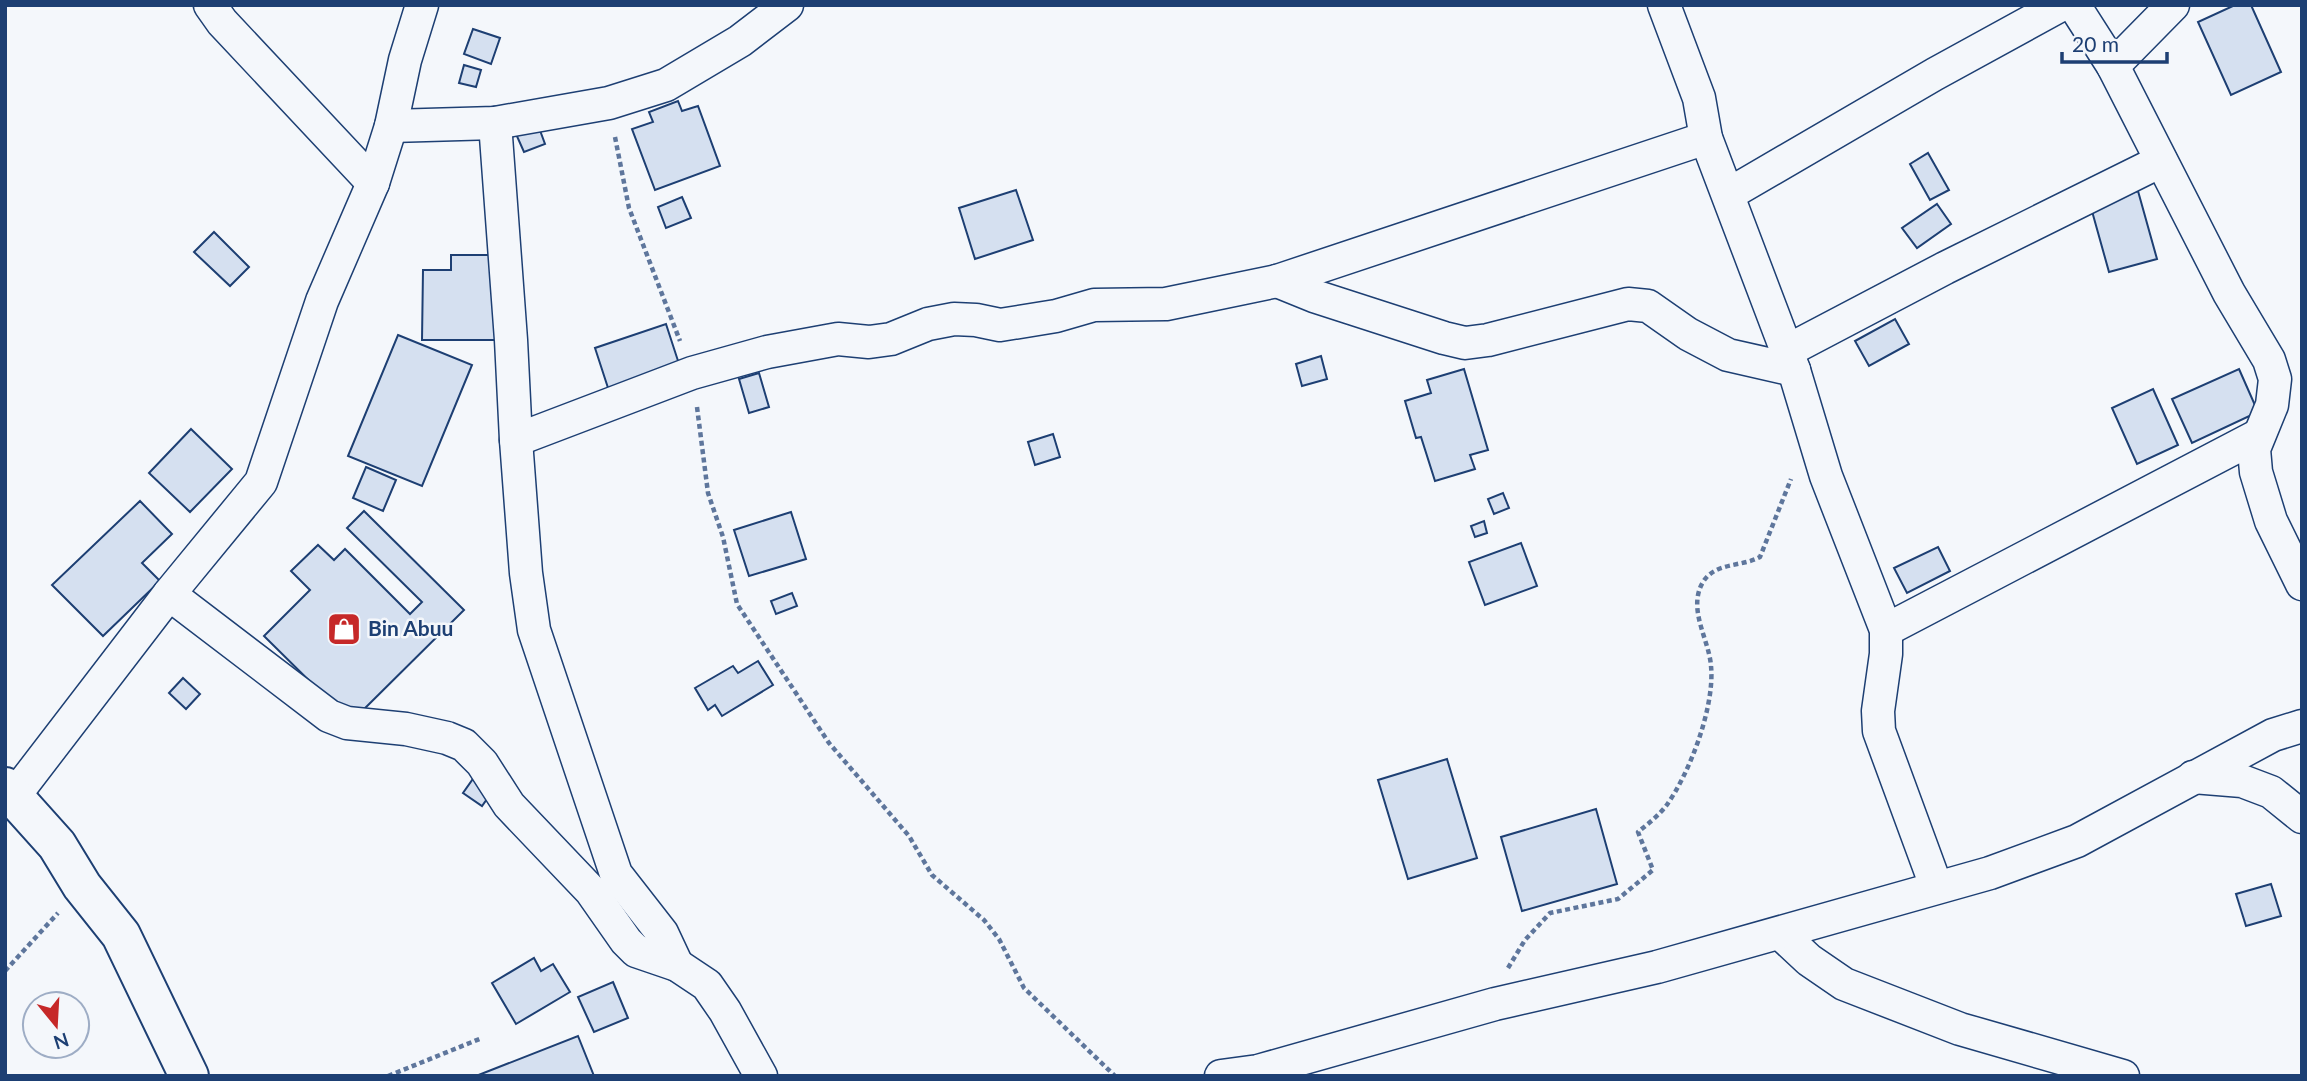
<svg xmlns="http://www.w3.org/2000/svg" width="2307" height="1081" viewBox="0 0 2307 1081" font-family="Lato,sans-serif">
<style>
.building{fill:#d5e0f0;stroke:#1d3f73;stroke-width:2}
.lines{fill:none;stroke-linecap:round;stroke-linejoin:round}
.minor-casing{stroke:#1d3f73;stroke-width:35}
.secondary-casing{stroke:#1d3f73;stroke-width:42}
.path{stroke:#5e769c;stroke-width:4.5;stroke-dasharray:5 3.5;stroke-linecap:butt}
.minor{stroke:#f4f7fb;stroke-width:32}
.secondary{stroke:#f4f7fb;stroke-width:38}
.labels{text-anchor:middle;stroke-width:5;stroke-linejoin:round;paint-order:stroke}
.poi-label{font-size:21px;font-weight:bold;fill:#1d3f73;stroke:#f4f7fb;text-anchor:start}
</style>
<rect width="100%" height="100%" fill="#f4f7fb"/>
<g class="building">
<path d="M2235,5H2251L2281,72L2231,95L2198,22Z"/>
<path d="M473,29L500,38L491,64L464,54Z"/>
<path d="M464,65L481,70L476,87L459,83Z"/>
<path d="M678,101L682,111L698,106L720,166L655,190L632,129L653,122L649,112Z"/>
<path d="M538,125L545,144L524,152L516,134Z"/>
<path d="M1928,153L1949,190L1930,200L1910,164Z"/>
<path d="M1016,190L1033,240L975,259L959,208Z"/>
<path d="M2138,191L2157,259L2109,272L2090,204Z"/>
<path d="M682,197L691,218L666,228L658,207Z"/>
<path d="M1937,204L1951,224L1917,248L1902,228Z"/>
<path d="M214,232L249,267L230,286L194,252Z"/>
<path d="M451,255H500V340H422L423,270H451Z"/>
<path d="M1895,319L1909,344L1869,366L1855,341Z"/>
<path d="M666,324L681,370L610,394L595,348Z"/>
<path d="M398,335L472,365L422,486L348,456Z"/>
<path d="M1321,356L1327,379L1302,386L1296,364Z"/>
<path d="M1464,369L1488,450L1470,455L1475,469L1435,481L1421,437L1416,438L1405,401L1431,393L1427,380Z"/>
<path d="M2239,369L2258,412L2192,443L2172,399Z"/>
<path d="M759,373L769,407L749,413L739,379Z"/>
<path d="M2153,389L2178,445L2137,464L2112,408Z"/>
<path d="M191,429L232,469L190,512L149,473Z"/>
<path d="M1053,434L1060,457L1035,465L1028,442Z"/>
<path d="M366,467L396,480L383,511L353,498Z"/>
<path d="M1503,493L1509,508L1494,514L1488,499Z"/>
<path d="M140,501L172,534L142,563L160,581L103,636L52,585Z"/>
<path d="M364,511L464,610L351,722L264,636L310,590L291,571L318,545L334,560L345,549L410,614L422,602L347,528Z"/>
<path d="M791,512L806,559L749,576L734,530Z"/>
<path d="M1484,521L1487,533L1475,537L1471,526Z"/>
<path d="M1521,543L1537,586L1485,605L1469,562Z"/>
<path d="M1938,547L1950,571L1907,593L1894,568Z"/>
<path d="M792,593L797,606L776,614L771,601Z"/>
<path d="M758,661L773,685L722,716L715,705L708,710L695,688L733,666L738,673Z"/>
<path d="M183,678L200,694L186,709L169,693Z"/>
<path d="M1447,759L1477,858L1408,879L1378,780Z"/>
<path d="M475,776L494,789L482,806L463,793Z"/>
<path d="M1596,809L1617,884L1522,911L1501,837Z"/>
<path d="M2271,884L2281,916L2246,926L2236,894Z"/>
<path d="M534,958L541,971L553,964L570,992L516,1024L492,983Z"/>
<path d="M613,982L628,1018L594,1032L578,997Z"/>
<path d="M578,1036L594,1076H476Z"/>
</g>
<g class="lines">
<g class="minor-casing">
<g id="minor">
<path d="M210,5L222,22L373,183"/>
<path d="M1664,5L1699,98L1706,138L1794,370L1826,476L1886,630V654L1878,711L1879,731L1936,886"/>
<path d="M2074,5L2113,66L2229,293L2269,360L2275,379L2272,405L2254,449L2256,472L2271,521L2302,584"/>
<path d="M2113,66L2173,5"/>
<path d="M495,123L511,340L516,440L526,573L534,630L616,874L662,933L677,965"/>
<path d="M391,126L495,123L609,103L666,85L740,41L787,5"/>
<path d="M1729,194L1935,74L2061,5"/>
<path d="M1277,281L1314,296L1444,338L1465,343L1488,340L1628,304L1648,306L1688,334L1728,355L1794,370"/>
<path d="M1787,351L1945,268L2161,161"/>
<path d="M516,440L692,373L767,352L838,339L869,342L891,339L928,324L954,319L976,320L1000,325L1056,316L1094,305L1166,304L1277,281L1706,138"/>
<path d="M169,594L329,716L347,723L406,729L447,738L464,745L482,763L509,805L591,891L626,941L636,951L677,965L707,985L725,1011L761,1076"/>
<path d="M1886,630L2259,435"/>
<path d="M2193,777L2242,781L2271,792L2302,817"/>
<path d="M14,796L169,594L261,482L322,301L373,183L391,126L405,60L422,5"/>
<path d="M1780,933L1809,960L1844,984L1960,1029L2123,1076"/>
<path d="M1221,1076L1258,1071L1495,1004L1657,967L1990,873L2077,841L2273,735L2302,726"/>
</g>
</g>
<g class="secondary-casing">
<path id="secondary" d="M5,787L57,845L82,886L121,935L189,1076"/>
</g>
<g class="path">
<path d="M615,137L629,208L680,341"/>
<path d="M697,407L708,493L723,537L737,604L829,743L909,836L932,875L984,920L999,939L1024,988L1115,1076"/>
<path d="M1508,968L1525,940L1550,913L1618,899L1653,870L1638,832C1648,824 1658,816 1666,806C1690,773 1715,706 1711,666C1709,639 1687,609 1703,582C1715,562 1742,567 1760,557L1791,479"/>
<path d="M5,971L58,913"/>
<path d="M388,1076L482,1038"/>
</g>
<use href="#minor" class="minor"/>
<use href="#secondary" class="secondary"/>
</g>
<defs>
<g id="shop-square" transform="scale(1.75)"><rect x="-9" y="-9" width="18" height="18" rx="4" fill="#c62828" stroke="#f4f7fb"/><path d="M-5-2.5h2.3a2.7 3.5 0 0 1 5.4 0H5L5.5 6h-11ZM-1.5-2.5h3a1.5 2.3 0 0 0-3 0Z" fill="#fff"/></g>
</defs>
<g fill-rule="evenodd">
<use href="#shop-square" x="344" y="629"/>
</g>
<g class="labels">
<g class="poi-label">
<text x="368" y="636">Bin Abuu</text>
</g>
</g>
<rect width="2307" height="1081" fill="none" stroke="#1d3f73" stroke-width="14"/>
<g transform="translate(56 1025) rotate(162)"><circle r="33" fill="#f4f7fb" stroke="#9eadc5" stroke-width="2"/>
<path d="M0-5L12 26L0 18L-12 26Z" fill="#c62828"/>
<text y="-10" font-size="19" font-weight="bold" text-anchor="middle" fill="#1d3f73">N</text>
</g>
<path d="M2062 52v10h105v-10" fill="none" stroke="#1d3f73" stroke-width="3.5"/>
<text x="2072" y="52" font-size="21" fill="#1d3f73" stroke="#f4f7fb" stroke-width="5" paint-order="stroke">20 m</text>
</svg>
